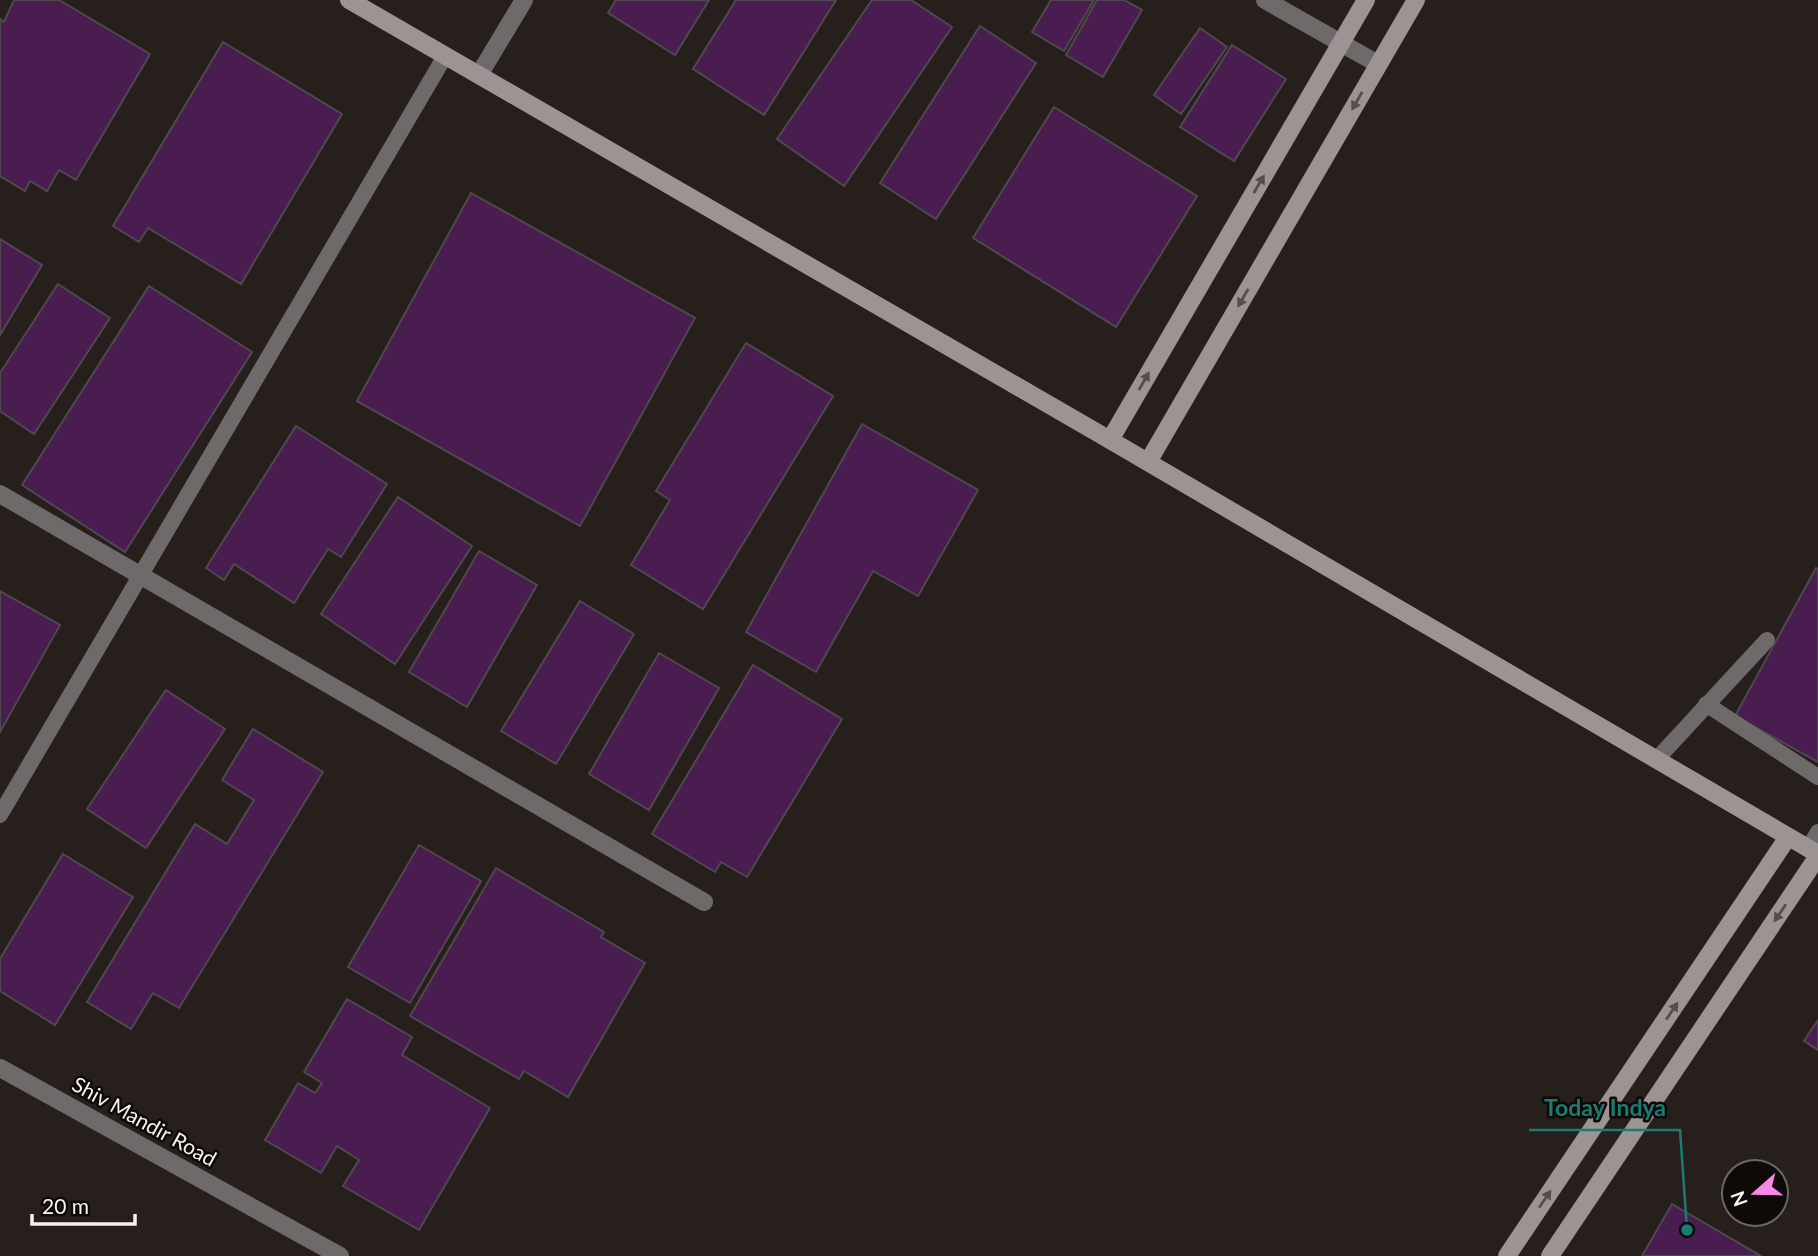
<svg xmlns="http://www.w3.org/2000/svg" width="1818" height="1256" viewBox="0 0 1818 1256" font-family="Lato,sans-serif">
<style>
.building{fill:#491d50;stroke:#4f484f;stroke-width:2}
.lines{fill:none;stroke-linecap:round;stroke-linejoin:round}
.lane{stroke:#6f6a6a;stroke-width:16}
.street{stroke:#6f6a6a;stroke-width:18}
.secondary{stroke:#9c9493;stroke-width:18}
.oneway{fill:#544f4e}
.labels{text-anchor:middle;stroke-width:5;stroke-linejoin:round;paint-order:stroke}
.street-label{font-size:21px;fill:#f8f3ef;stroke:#0d0a08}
.leader{fill:none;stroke:#1b7c74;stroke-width:2.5}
.callout-dot{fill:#1b7c74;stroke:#0d0a08;stroke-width:2.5}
.callout-label{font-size:23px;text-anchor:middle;font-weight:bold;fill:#1b7c74;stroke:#0d0a08;stroke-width:5;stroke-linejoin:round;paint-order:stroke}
</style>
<rect width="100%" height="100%" fill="#271f1b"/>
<g class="building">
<path d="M14,0H59L150,54L76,180L59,170L47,191L30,181L25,191L0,176V19L4,22Z"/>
<path d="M616,0H709L675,55L608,13Z"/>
<path d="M736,0H836L764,115L693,69Z"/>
<path d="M872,0H911L952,27L844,186L777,139Z"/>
<path d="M1051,0H1094L1064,51L1032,32Z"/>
<path d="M1097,0H1124L1142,10L1103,77L1066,55Z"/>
<path d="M980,26L1036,63L936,219L880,183Z"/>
<path d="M1200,28L1227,47L1181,114L1154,95Z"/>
<path d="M223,42L342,114L241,284L148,228L139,242L113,226Z"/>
<path d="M1232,45L1286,79L1234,161L1180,127Z"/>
<path d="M1054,107L1197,196L1116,327L973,238Z"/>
<path d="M471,193L695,318L580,526L357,401Z"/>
<path d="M0,239L42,265L0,335Z"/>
<path d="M58,284L110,318L34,434L0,411V373Z"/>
<path d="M149,286L252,352L125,552L22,485Z"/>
<path d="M746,343L833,396L703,609L631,565L670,500L656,491Z"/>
<path d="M862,424L978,490L918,596L873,571L816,672L746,632Z"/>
<path d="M296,426L387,484L341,557L328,549L294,603L234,564L224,580L206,568Z"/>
<path d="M398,497L472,546L395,664L321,614Z"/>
<path d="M479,551L537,585L467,707L409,672Z"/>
<path d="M1816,568L1818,569V762L1735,716Z"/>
<path d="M0,591L60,625L0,732Z"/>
<path d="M580,601L634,634L556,764L501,731Z"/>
<path d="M659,653L719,688L649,810L589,774Z"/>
<path d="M753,665L842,719L747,877L721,862L715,872L652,834Z"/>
<path d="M166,690L225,729L146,848L87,809Z"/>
<path d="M253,729L323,772L179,1008L153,993L131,1029L87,1002L195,824L227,844L254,800L222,780Z"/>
<path d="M419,845L481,881L410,1003L348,967Z"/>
<path d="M63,854L133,897L55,1025L0,991V959Z"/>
<path d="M496,868L604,932L601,937L645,963L568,1097L524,1071L519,1079L410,1016Z"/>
<path d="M347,999L412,1037L402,1055L490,1108L419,1230L343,1186L359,1160L337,1146L321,1173L265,1140L298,1083L315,1093L322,1083L304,1072Z"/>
<path d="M1818,1020V1050L1804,1041Z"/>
<path d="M1672,1204L1761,1256H1642Z"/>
</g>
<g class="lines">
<g class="lane">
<path d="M1706,704L1818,777"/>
<path d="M1656,760L1767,640"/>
<path d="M0,815L445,56"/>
<path d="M1808,849L1818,832"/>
</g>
<g class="street">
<path d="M1265,0L1378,64"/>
<path d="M479,75L524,0"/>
<path d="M0,494L704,902"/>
<path d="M0,1068L340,1256"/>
</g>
<g class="secondary">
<path d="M349,0L1110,440L1818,854"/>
<path d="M1110,440L1366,0"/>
<path d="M1148,462L1416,0"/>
<path d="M1507,1256L1788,837"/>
<path d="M1550,1256L1818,856"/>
</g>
</g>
<defs><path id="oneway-solid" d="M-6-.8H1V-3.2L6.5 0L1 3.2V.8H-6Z" transform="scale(1.75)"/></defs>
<g class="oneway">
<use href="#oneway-solid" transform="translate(1357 101) rotate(120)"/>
<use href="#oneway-solid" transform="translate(1259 184) rotate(-60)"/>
<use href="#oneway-solid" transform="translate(1243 298) rotate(120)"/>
<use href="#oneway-solid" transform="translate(1144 381) rotate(-60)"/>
<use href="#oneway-solid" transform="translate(1780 913) rotate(124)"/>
<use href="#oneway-solid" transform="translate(1672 1011) rotate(-56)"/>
<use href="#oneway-solid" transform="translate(1545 1199) rotate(-56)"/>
</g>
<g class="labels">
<g class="street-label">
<text transform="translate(144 1122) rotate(29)" y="7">Shiv Mandir Road</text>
</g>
</g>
<path class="leader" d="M1687 1230L1680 1130H1529"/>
<circle class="callout-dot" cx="1687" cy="1230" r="7"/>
<g class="callout-label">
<text x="1605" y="1116">Today Indya</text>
</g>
<g transform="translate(1755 1193) rotate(250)"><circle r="33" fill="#0d0a08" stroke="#6b6764" stroke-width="2"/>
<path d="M0-5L12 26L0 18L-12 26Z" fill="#fa87e7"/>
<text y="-10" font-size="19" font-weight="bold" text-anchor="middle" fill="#f8f3ef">N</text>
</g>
<path d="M32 1214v10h103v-10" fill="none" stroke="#f8f3ef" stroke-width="3.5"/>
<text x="42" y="1214" font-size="21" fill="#f8f3ef" stroke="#0d0a08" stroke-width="5" paint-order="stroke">20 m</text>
</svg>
